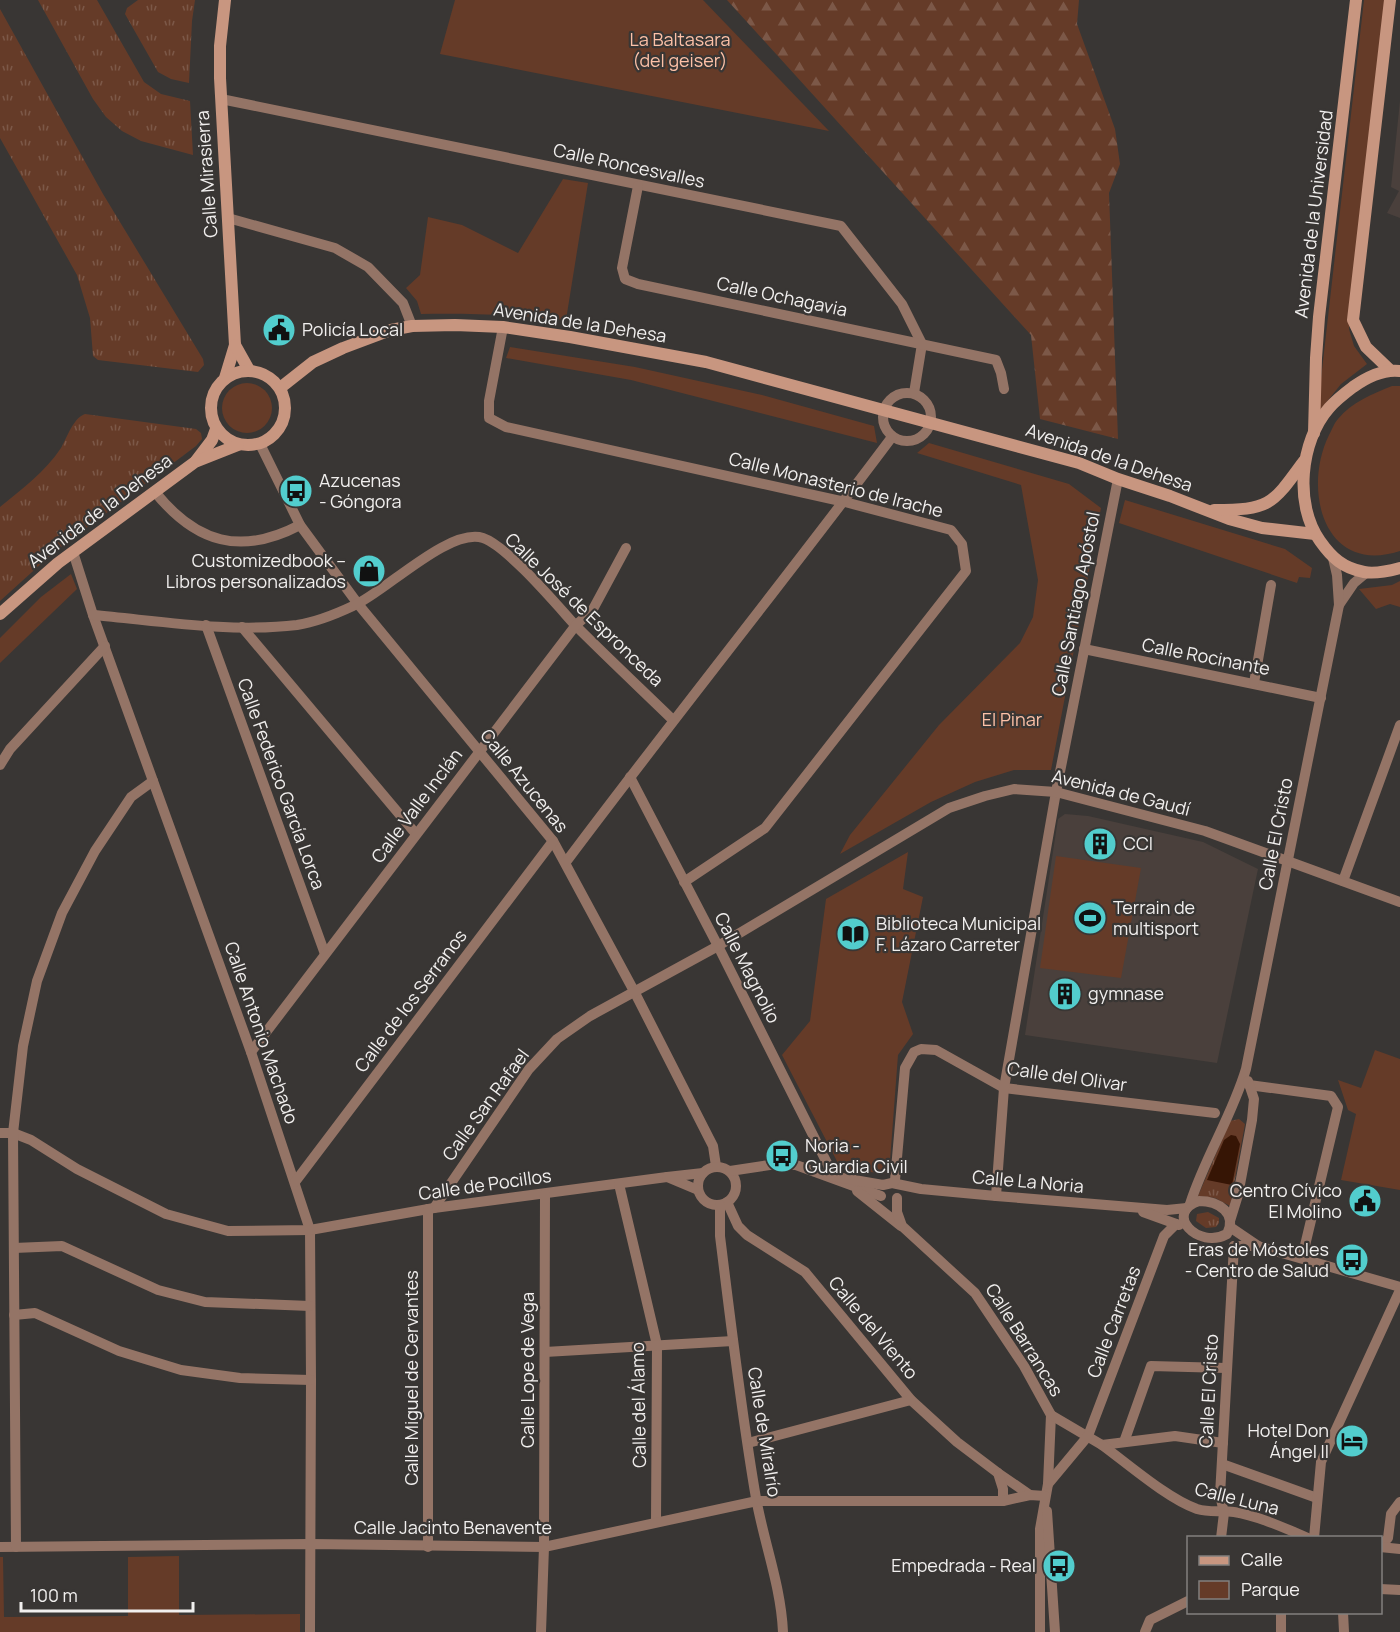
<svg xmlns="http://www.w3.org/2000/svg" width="1400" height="1632" viewBox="0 0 1400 1632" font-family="Manrope,sans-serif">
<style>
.built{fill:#4a403c}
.grass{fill:url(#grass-tufts)}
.forest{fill:url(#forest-firs)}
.green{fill:#653b28}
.water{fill:#361505}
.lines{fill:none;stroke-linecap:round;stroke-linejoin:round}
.street{stroke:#947466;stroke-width:10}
.secondary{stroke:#c89680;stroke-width:12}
.labels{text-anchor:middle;stroke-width:4.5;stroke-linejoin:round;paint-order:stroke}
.park-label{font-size:18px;fill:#fdc1a7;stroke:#393634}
.street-label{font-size:18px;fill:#f1efee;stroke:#393634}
.poi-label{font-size:18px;fill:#f1efee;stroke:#393634;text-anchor:start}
</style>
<defs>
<pattern id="grass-tufts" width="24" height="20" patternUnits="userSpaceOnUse" patternTransform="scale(1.5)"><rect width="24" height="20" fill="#653b28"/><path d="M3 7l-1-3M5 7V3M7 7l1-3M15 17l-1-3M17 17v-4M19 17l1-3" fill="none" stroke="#7c5848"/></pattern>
<pattern id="forest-firs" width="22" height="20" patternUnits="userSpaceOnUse" patternTransform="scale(1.5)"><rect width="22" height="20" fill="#653b28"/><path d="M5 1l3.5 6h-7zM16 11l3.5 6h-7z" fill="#7c5848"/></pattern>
</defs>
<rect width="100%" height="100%" fill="#393634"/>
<g class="built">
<path d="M1400,101V218L1387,213L1399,191L1391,187Z"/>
<path d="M1065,814L1088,816L1203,842L1258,869L1217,1063L1025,1035L1058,819Z"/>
</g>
<g class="grass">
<path d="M38,0H97L144,82L161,94L190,101L193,155L141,141L122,131L106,117L93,99Z"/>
<path d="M138,0H195L192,21L189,83L171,79L158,72L125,14L127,8Z"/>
<path d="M0,9L103,194L203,359L204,365L198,372L98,360L93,356L90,318L77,275L0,138Z"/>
<path d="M85,414L196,429L201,433L202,439L196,446L53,553L0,601V507C22,489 45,472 61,448C67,438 73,418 85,414Z"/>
<path d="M1239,1119L1245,1124L1230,1206L1215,1198L1198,1196L1230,1121Z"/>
<path d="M1208,1212L1219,1218V1223L1216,1227L1206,1228L1196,1221L1197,1214Z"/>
</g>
<path class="forest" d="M727,0H1079L1077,24L1115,129L1120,164L1109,193L1118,439L1040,419L1031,335Z"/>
<g class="green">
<path d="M455,0H703L829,131L440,54Z"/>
<path d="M1364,0H1386L1349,329L1354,346L1367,364L1341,384L1317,414Z"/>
<path d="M563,179L588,183L566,320C518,315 470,313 421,314L417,301L406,288L420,275L428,217L462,225L518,253Z"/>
<path d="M510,347L635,367L762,395L874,426L877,443L631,380L506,358Z"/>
<circle cx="247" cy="408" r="25"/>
<path d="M1392,386H1400V551C1324,576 1302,490 1329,435C1332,430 1334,423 1338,419C1352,402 1372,394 1392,386Z"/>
<path d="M929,443L1069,484L1101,508L1051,770H1014L975,782L931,802L840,854L850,835L939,725L1020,643L1033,617L1038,580L1021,485L917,453Z"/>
<path d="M1125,500L1285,549L1312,568L1310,578L1299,577L1297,583L1119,523Z"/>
<path d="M71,574L77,589L0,663V638L41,597Z"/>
<path d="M1400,581V607L1390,604L1376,609L1359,589L1392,585Z"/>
<path d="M908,852L903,889L923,897L902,1002L913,1034L898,1055L889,1174L841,1169L782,1055L810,1021L826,899Z"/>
<path d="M1056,856L1141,868L1121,978L1040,968Z"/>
<path d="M1375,1050L1400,1059V1190L1341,1180L1356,1114L1348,1110L1338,1080L1361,1088Z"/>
<path d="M179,1556V1615L300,1614V1632H0V1557H3L4,1617L128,1616V1557Z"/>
</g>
<path class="water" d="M1231,1135L1236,1136L1240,1144L1232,1185L1207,1180L1224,1140Z"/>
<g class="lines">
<g class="street">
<path d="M221,99L841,226L902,304L922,344L914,393"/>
<path d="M638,186L622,268L625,279L638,284L996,360L1001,373L1004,389"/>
<path d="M228,218L335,248L368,267L403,303L412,326"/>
<path d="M503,327L489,401V418L506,427L845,502L951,530L962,544L966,571L765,828L684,882"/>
<circle cx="907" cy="417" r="24"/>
<path d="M260,444L300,525L358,604L553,841L634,991L713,1146L716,1166"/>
<path d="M155,492C196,543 241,556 300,525"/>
<path d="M73,552L93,615L251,1052L310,1230L311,1380L310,1632"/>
<path d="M1339,605L1354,583L1366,573"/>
<path d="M93,615C160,621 230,633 297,625C316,622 336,614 353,606C384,593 449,527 483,538C507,546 556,604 575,625C607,657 640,688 673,720"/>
<path d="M206,625L325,954"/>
<path d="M242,627L416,834"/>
<path d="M1084,649L1321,698"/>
<path d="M1254,683L1271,585"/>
<path d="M0,765L10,749L105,646"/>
<path d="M630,777L718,946L828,1165L831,1176"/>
<path d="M566,862C673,719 785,580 892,437"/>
<path d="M1343,881L1400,725"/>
<path d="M251,1052L576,625L592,611L626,548"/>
<path d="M1249,1085L1331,1096L1338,1107L1302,1258"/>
<path d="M0,1133H13L31,1140L77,1169L166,1214L228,1231L310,1230L434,1208L667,1177"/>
<circle cx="717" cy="1186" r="19"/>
<path d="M730,1171L776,1164L796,1165L881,1196"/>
<path d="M831,1176L883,1185L892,1183L921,1189L996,1196L1167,1210L1187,1208"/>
<path d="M295,1182L553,841"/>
<path d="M893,1183L895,1180L905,1068L914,1052L921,1049L936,1050L1004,1088L1215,1113"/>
<path d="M619,1184L657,1345L656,1522"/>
<path d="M698,1190L667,1177L703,1173"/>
<path d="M857,1191L901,1226"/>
<path d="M996,1196L1004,1088L1056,792L1118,479"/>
<path d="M897,1198V1212L902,1226L975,1293L1024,1366L1051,1415L1048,1484L1040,1529V1632"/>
<path d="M1199,1201C1218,1201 1238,1213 1227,1234C1198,1250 1163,1213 1199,1201Z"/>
<path d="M727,1202L738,1226L747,1235L805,1272L911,1400L957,1442L998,1473L1030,1495"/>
<path d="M1190,1204C1205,1157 1232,1116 1246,1069L1339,605L1337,575L1333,558"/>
<path d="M720,1205V1236C731,1324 741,1411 756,1498C764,1543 781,1586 783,1632"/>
<path d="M434,1208L529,1069L557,1039L590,1016L718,946L949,808L985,796L1014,789L1056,792L1205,831L1400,902"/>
<path d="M1143,1212L1179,1225"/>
<path d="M1230,1221L1238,1195L1252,1120L1254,1099L1248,1081"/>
<path d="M1230,1227L1258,1246"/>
<path d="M1234,1246H1258L1400,1287"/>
<path d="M14,1248L62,1246L158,1290L205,1302L310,1306"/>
<path d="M14,1315L35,1313L119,1351L181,1370L240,1378L311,1380"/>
<path d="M545,1352L733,1341"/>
<path d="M1051,1415L1102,1445L1175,1436L1223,1443"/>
<path d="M1124,1442L1151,1366L1226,1368"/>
<path d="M748,1443L911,1400"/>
<path d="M1102,1445C1128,1464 1168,1499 1197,1509C1210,1513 1221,1510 1234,1512C1256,1515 1287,1529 1308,1538"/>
<path d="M1222,1464L1317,1498"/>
<path d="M998,1473L1003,1489V1501"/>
<path d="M1048,1484L1088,1436L1164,1236L1176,1224"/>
<path d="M1047,1511L1055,1632"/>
<path d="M1221,1538L1224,1513L1220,1495L1234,1246"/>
<path d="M1314,1538L1321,1462L1400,1290"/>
<path d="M0,1547L311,1544L544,1547L757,1501H1003L1030,1495L1045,1496"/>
<path d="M16,1547L13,1133L23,1046L37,981L62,913L95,851L131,797L153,781"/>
<path d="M428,1547V1209"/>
<path d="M1380,1547L1388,1538L1391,1514L1400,1502"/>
<path d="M1380,1547L1400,1549"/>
<path d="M1380,1589L1400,1590"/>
<path d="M1281,1612V1632"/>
<path d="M1343,1612L1344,1632"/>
<path d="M541,1632L544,1547L545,1194"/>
<path d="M1145,1632L1150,1620L1188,1601"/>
</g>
<g class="secondary">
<path d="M225,0L220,46V78L235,345L225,378"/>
<path d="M235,345L249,370"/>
<path d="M1390,370L1366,347L1353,320L1390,0"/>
<circle cx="248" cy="408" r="37"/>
<path d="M1400,371C1383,369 1367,377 1353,387C1345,393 1336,400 1329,408C1300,441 1294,505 1320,541C1332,558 1343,568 1364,572C1375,574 1389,571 1400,568"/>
<path d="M280,388L313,362L343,348L391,330L412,326L455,325L503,327L570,337L706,362L1079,463L1118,479L1170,496L1229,519L1262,528L1315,534"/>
<path d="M1314,433L1316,358L1319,317L1356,0"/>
<path d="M196,461L212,440L216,429"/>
<path d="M1214,510C1270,510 1272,505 1304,461"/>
<path d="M0,614L58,563L195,462L238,445"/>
</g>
</g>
<defs>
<g id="civic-disc" transform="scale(1.725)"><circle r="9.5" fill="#52cdcd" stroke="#393634"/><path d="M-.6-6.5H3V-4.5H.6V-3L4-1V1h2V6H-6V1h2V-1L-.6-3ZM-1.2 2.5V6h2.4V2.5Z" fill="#111"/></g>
<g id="bus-disc" transform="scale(1.725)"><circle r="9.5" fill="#52cdcd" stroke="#393634"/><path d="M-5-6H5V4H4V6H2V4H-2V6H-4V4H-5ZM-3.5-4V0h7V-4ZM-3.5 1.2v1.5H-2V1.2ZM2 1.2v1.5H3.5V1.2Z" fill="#111"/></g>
<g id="shop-disc" transform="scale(1.725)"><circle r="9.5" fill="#52cdcd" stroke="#393634"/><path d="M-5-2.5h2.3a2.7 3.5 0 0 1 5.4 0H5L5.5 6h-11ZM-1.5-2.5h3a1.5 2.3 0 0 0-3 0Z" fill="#111"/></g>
<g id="building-disc" transform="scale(1.725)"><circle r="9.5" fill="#52cdcd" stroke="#393634"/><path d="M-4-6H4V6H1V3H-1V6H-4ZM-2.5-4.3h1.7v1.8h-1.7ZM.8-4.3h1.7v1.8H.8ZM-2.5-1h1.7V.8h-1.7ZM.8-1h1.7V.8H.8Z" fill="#111"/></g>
<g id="stadium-disc" transform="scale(1.725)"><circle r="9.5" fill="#52cdcd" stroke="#393634"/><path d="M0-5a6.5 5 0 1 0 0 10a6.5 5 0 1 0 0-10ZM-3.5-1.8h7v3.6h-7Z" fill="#111"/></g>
<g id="library-disc" transform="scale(1.725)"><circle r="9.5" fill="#52cdcd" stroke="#393634"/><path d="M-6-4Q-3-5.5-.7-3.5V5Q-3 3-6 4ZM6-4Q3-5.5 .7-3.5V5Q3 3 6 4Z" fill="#111"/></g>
<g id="hotel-disc" transform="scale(1.725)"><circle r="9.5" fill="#52cdcd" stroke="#393634"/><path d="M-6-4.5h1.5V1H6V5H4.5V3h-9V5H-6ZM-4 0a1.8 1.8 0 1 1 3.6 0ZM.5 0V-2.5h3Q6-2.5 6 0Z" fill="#111"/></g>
</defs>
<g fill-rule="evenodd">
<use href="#civic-disc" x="279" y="330"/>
<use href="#bus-disc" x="296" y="491"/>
<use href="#shop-disc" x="369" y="571"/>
<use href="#building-disc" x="1100" y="844"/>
<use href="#stadium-disc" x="1090" y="918"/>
<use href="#library-disc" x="853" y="934"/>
<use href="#building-disc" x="1065" y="994"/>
<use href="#bus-disc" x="782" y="1156"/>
<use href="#civic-disc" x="1365" y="1201"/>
<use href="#bus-disc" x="1352" y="1260"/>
<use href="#hotel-disc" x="1352" y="1441"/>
<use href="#bus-disc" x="1059" y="1566"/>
</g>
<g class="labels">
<g class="park-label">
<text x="680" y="46">La Baltasara<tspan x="680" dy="21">(del geiser)</tspan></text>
<text x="1012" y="726">El Pinar</text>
</g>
<g class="street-label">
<text transform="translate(629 166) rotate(12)" y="6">Calle Roncesvalles</text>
<text transform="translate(207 174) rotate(-94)" y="6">Calle Mirasierra</text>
<text transform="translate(1314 214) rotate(-83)" y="6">Avenida de la Universidad</text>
<text transform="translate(782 297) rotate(12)" y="6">Calle Ochagavia</text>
<text transform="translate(580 323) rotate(9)" y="6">Avenida de la Dehesa</text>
<text transform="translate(1109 458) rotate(19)" y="6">Avenida de la Dehesa</text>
<text transform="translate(836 485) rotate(14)" y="6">Calle Monasterio de Irache</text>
<text transform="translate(100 511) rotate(-37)" y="6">Avenida de la Dehesa</text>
<text transform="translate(1076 604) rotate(-79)" y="6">Calle Santiago Apóstol</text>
<text transform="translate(584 610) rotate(44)" y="6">Calle José de Espronceda</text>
<text transform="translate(1206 657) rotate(11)" y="6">Calle Rocinante</text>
<text transform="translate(524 781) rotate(51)" y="6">Calle Azucenas</text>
<text transform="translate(281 784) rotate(70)" y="6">Calle Federico García Lorca</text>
<text transform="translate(1121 793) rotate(14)" y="6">Avenida de Gaudí</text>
<text transform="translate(417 806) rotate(-53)" y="6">Calle Valle Inclán</text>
<text transform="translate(1276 834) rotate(-79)" y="6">Calle El Cristo</text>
<text transform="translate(747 968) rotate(63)" y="6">Calle Magnolio</text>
<text transform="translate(411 1001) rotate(-53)" y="6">Calle de los Serranos</text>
<text transform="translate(261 1033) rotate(71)" y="6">Calle Antonio Machado</text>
<text transform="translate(1067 1077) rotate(8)" y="6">Calle del Olivar</text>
<text transform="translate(486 1105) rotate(-54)" y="6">Calle San Rafael</text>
<text transform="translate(1028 1182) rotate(5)" y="6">Calle La Noria</text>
<text transform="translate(485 1185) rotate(-8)" y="6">Calle de Pocillos</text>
<text transform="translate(1114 1322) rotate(-69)" y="6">Calle Carretas</text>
<text transform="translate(873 1328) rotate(50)" y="6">Calle del Viento</text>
<text transform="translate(1024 1340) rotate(58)" y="6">Calle Barrancas</text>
<text transform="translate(528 1370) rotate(-90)" y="6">Calle Lope de Vega</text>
<text transform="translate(412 1378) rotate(-90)" y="6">Calle Miguel de Cervantes</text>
<text transform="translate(1209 1391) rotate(-87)" y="6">Calle El Cristo</text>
<text transform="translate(639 1405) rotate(-91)" y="6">Calle del Álamo</text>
<text transform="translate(764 1432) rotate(81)" y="6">Calle de Miralrío</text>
<text transform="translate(1237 1499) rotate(14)" y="6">Calle Luna</text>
<text x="453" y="1534">Calle Jacinto Benavente</text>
</g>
<g class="poi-label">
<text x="302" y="336">Policía Local</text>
<text x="319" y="487">Azucenas<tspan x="319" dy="21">- Góngora</tspan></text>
<text x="346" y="567" text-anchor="end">Customizedbook –<tspan x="346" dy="21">Libros personalizados</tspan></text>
<text x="1123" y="850">CCI</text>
<text x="1113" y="914">Terrain de<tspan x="1113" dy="21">multisport</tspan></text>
<text x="876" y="930">Biblioteca Municipal<tspan x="876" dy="21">F. Lázaro Carreter</tspan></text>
<text x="1088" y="1000">gymnase</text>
<text x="805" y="1152">Noria -<tspan x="805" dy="21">Guardia Civil</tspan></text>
<text x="1342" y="1197" text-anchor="end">Centro Cívico<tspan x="1342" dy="21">El Molino</tspan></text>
<text x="1329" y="1256" text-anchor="end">Eras de Móstoles<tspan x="1329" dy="21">- Centro de Salud</tspan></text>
<text x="1329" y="1437" text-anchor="end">Hotel Don<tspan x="1329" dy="21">Ángel II</tspan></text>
<text x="1036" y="1572" text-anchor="end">Empedrada - Real</text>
</g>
</g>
<rect x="1187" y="1536" width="195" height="78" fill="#393634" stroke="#83807e" stroke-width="1.5"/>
<rect x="1199" y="1556" width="30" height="9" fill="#c89680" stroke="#83807e" stroke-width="1.5"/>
<text x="1241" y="1566" font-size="18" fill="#f1efee">Calle</text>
<rect x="1199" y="1581" width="30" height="18" fill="#653b28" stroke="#83807e" stroke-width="1.5"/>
<text x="1241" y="1596" font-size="18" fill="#f1efee">Parque</text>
<path d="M21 1602v9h172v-9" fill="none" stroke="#f1efee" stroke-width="3"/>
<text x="30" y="1602" font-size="18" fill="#f1efee" stroke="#393634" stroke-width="4.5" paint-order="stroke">100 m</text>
</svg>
